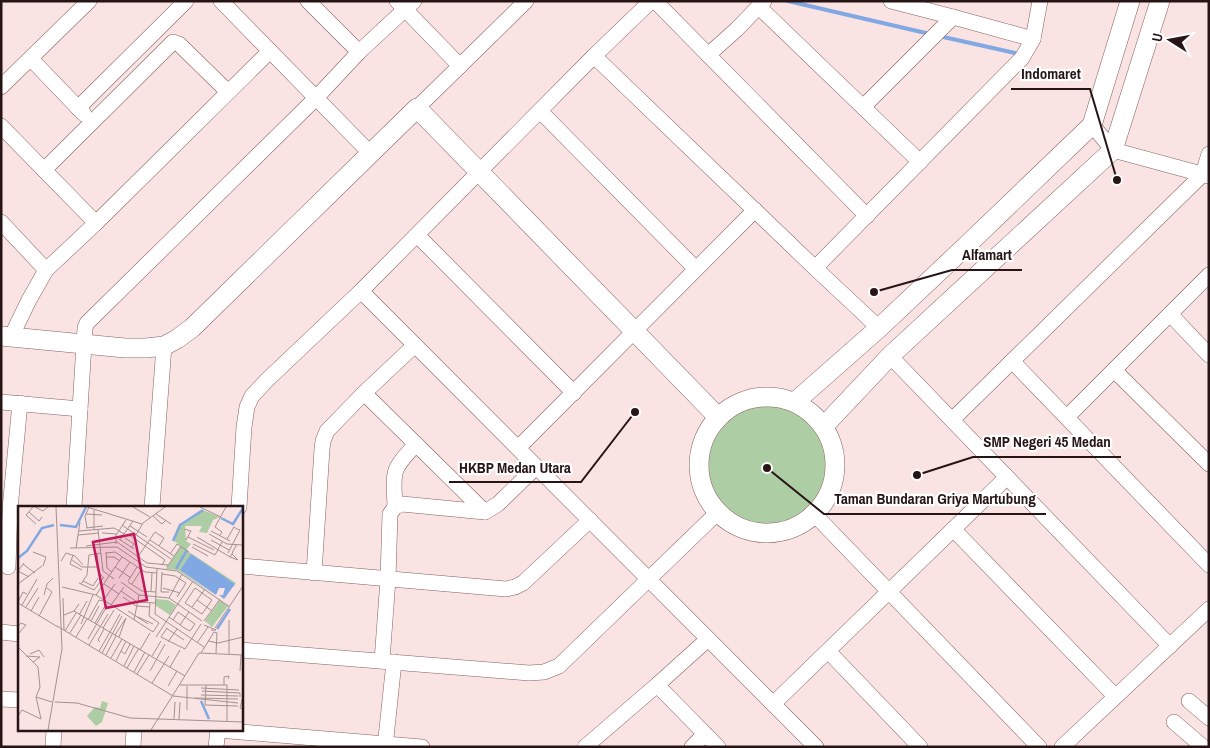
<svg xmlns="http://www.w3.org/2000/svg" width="1210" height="748" viewBox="0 0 1210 748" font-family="'Archivo Narrow',sans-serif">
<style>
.green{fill:#adcda4}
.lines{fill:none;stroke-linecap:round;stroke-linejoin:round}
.stream{stroke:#81a8e3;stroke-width:4}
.minor-casing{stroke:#8b5e5e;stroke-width:16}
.tertiary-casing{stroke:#8b5e5e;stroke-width:20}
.minor{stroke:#fff;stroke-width:15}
.tertiary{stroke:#fff;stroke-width:19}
.inset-river{fill:none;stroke:#81a8e3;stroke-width:2.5}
.inset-road{fill:none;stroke:#a59191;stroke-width:1}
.view{fill:#c2185b;fill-opacity:0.15;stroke:#c2185b;stroke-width:2.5}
.inset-edge{fill:none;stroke:#271516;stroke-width:2.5}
.leader{fill:none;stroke:#271516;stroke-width:2}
.callout-dot{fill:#271516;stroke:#fff;stroke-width:2}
.callout-label{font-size:15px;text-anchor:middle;font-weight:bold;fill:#271516;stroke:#fff;stroke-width:4.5;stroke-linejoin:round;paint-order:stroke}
</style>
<rect width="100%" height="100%" fill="#f9e3e3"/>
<circle class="green" cx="767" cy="465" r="68"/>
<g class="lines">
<g class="stream">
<path d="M788,1L930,34"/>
<path d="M939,36L1015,53"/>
</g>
<g class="minor-casing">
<g id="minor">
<path d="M221,1L371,154"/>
<path d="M308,1L359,52"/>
<path d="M397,1L460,66"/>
<path d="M655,1L867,216"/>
<path d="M891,1L953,17L1033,39"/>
<path d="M759,7L920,162"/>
<path d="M708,55L737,29L764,1"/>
<path d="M594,56L815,268L879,328"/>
<path d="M31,59L84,114"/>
<path d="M1,87L89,1"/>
<path d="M863,107L953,17"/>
<path d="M78,108L186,1"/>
<path d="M417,108L526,1"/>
<path d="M540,111L696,269"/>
<path d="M1092,125L1113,150L1209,176"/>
<path d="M1,126L96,223"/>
<path d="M44,170L173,42L179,44L228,92"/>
<path d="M1,222L46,270"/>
<path d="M417,235L574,393"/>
<path d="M815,268L1022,58L1033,39L1040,1"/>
<path d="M361,291L816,747"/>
<path d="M1170,314L1209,355"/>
<path d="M11,337L29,300L46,270L96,223L270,51"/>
<path d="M890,356L1170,646"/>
<path d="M1012,361L1209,565"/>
<path d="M1114,370L1209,464"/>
<path d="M364,393L485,512"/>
<path d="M1,402L80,409"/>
<path d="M1067,417L1209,275"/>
<path d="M952,420L1203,174L1209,154"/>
<path d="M518,448L755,210"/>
<path d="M74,507L84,344L85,328L87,323L316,98L359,52L414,1"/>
<path d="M152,507L164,346"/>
<path d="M239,507L244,427L247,407L252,396L267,380L361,291L594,56L651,1"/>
<path d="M395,507C395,495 392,481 396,470C400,460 409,452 416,444"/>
<path d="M815,515L1039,747"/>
<path d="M953,529L1115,696"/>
<path d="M241,566L506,589L515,587L523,583L590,520"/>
<path d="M8,567L10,509L20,403"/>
<path d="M314,573L322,449L323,441L327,431L364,393L415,345"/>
<path d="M1,632L19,634"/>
<path d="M241,650L529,673L544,672L559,666L717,513"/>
<path d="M828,651L920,747"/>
<path d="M382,661L388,579L390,514L395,507L402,504L485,512L498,504L536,467"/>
<path d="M657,685L718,747"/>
<path d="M1,699L19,700"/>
<path d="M1189,701L1209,718"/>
<path d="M773,704L1007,477"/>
<path d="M1174,722L1203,747"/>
<path d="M218,730L422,747"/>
<path d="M53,747L54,729"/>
<path d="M133,747L134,729"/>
<path d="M216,747L218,729"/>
<path d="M385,747L394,662"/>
<path d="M585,747L657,685L708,639"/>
<path d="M692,747L705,734"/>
<path d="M1062,747L1209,609"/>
</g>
</g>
<g class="tertiary-casing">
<g id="tertiary">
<path d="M1,336L125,348H146L164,346L177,339L192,328L417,108L718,417"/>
<circle cx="767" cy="465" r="68"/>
<path d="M795,402L879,328L966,246L1092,125L1130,1"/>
<path d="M824,426L890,356L1113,150L1160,1"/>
</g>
</g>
<use href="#minor" class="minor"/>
<use href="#tertiary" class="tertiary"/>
</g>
<g transform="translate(18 506)">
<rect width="225" height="225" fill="#f9e3e3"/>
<path d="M185,4L202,11L195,14L189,27L181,26L184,20H167L168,35L173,38L168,44L218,77L215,82L217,78L173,49L162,64L199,91L159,64L148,63L163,40L167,43L156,35L161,21ZM138,93L150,94L147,99L150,94L158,99L152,109L137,99ZM202,94L210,100L194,121L187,115ZM84,195L90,197L84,216L78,220L69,210L77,201L82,202Z" fill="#adcda4"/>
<path d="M173,48L217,78L206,93L201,89H205L207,82H201L198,89L162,64Z" fill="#81a8e3"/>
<path class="inset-river" d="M203,12L215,18L225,2M42,19L58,21L68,1M155,35L162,19L185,4M0,52L9,45L24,22L36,19M158,63L169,44M199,123L212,103M183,195L191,213"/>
<path class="inset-road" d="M15,1L8,9L18,18M17,1L25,5L30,1M69,1L124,18M115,1L132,11M182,1L203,11M11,6L21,15L24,11M68,8L84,9M138,8L153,18M135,10L144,18L148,14M104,19L153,53M112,20L129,31M68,22L85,20M69,22L67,10L71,1M166,23L173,25L168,34M76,24V4M80,24L85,65L96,73M61,25L96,22L106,28M193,25L212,35M84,27L99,28M110,28L147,54L144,59M191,28L209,38L225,39M60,29L81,27M118,29L125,17L147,1M202,29L204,26L197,21L208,1M170,31L196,44M179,31L212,51M107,32L116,38L113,42M101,33L116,43M209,33L216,21L219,23M102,34L115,15M132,34L156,50M193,34L211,44M98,38V29L108,14M175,38L197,49L204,36M68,40L99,36L129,57L150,59M174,41L190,50M52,42L99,41L128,61L159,65L212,101M58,42L62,16M15,46L28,51L25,60M88,46L89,62L94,66M88,47L97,46L127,66L139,67M210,47L222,24L219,23M79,48L81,67L86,72M152,48L159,38L171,46M214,48L220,54L212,51L214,48L215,45L218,40V38M55,49L52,58L64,64M88,51H96L102,55M119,52L137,26L146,32L141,40M54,54L64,61H80M43,55L48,47L57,50L65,59M6,57L0,65L11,71M5,58L17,67M97,61L113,72M149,61L163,40M139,63L137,108L186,141M144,66L143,86H151M144,68L157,70L168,77L159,91M101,72L112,56M65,75L75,80L80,72M110,75L119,61M103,76L121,89L151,92L184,115M110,76L124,85L138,86M61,77L76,84L86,71M0,78L24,60M63,78L69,69L71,49L83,47M86,78L101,88M114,78L123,64M44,81L78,89L104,51M145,82L162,87M177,82L194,94L184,108L167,97ZM103,85L119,96L137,97M133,85L134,67M26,89L29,78L35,72M78,89L135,126L141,117M105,91L118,100L132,101M45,92L46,124M151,92L164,68M179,94L194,105M0,96L5,86L9,88M0,97L40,121M132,97L131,110L141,117M4,99L19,73M93,99L106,81M8,101L20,82M174,101L187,83M13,105L21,91M56,105L167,170M110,105L130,118M46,109L56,105L61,98M61,109L69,95M21,110L34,86L29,82M120,111L135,118M151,111L168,123L172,125L177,118L160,106L155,114M70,114L81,94L85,95L97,78M116,114L121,89M73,115L81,100M186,115L202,93M77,117L87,100M63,118L75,89M162,119L171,106M186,119L198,124H193M0,120L3,117L8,119L0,128M39,120L155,190M85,122L96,104M148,122L166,134M149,122L143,131L167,143L183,118M197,122L225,80M47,125L58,107M92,126L102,108M52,127L63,109M97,129L108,112L101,131M58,131L69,113M138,131L175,75M70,133L89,100M190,135L200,137L225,131M82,136L80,134L86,123M150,136L159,123M179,137L190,121M71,139L90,108M0,141L20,161L22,181L18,191M122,144L132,127M81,145L92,126M103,145L107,148L112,138M84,147L104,110M183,147L196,126L199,127L198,147M12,148L21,144L26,151M211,148V114M88,149L98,130M8,150L22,151L15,156M134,150L143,135M93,152L104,133M98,155L108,135M106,160L116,140M152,161L162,144M109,162L121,142M132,165L147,138M222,165L223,149M116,166L127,146M119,168L131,149M134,177L151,150M162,179H209V215M188,179L187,199L220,200M206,179V171L211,170L210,173M150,180L159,165M183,182L221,184M184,185L222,187V191M155,189L181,147L225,149M183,189L220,190M155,190L220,197M225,190L222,202L225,203M18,191L34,196M177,192L220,193M37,196L59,197L112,212L225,216M169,204V180M0,210L4,204L23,213L18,191M156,213L157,196M161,214L162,196M30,224L44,143L38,1M133,224L155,189"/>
<path class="view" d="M116,28L129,94L88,102L75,36Z"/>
<rect width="225" height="225" class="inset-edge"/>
</g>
<path class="leader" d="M1117 180L1090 89H1011M874 292L952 270H1022M917 475L973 457H1121M635 412L581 482H449M767 468L824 514H1046"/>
<g class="callout-dot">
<circle cx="1117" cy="180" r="5"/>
<circle cx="874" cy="292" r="5"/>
<circle cx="917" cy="475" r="5"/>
<circle cx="635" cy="412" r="5"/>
<circle cx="767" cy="468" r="5"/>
</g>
<g class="callout-label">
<text x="1051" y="79">Indomaret</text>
<text x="987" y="260">Alfamart</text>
<text x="1047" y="447">SMP Negeri 45 Medan</text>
<text x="515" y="473">HKBP Medan Utara</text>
<text x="935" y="504">Taman Bundaran Griya Martubung</text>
</g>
<rect width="1210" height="748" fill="none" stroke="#271516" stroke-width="5"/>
<g transform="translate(1170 40) rotate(281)" stroke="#ffffff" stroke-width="4" paint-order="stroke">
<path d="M0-4L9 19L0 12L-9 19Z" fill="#271516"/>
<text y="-8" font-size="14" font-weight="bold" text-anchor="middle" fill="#271516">U</text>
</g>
</svg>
